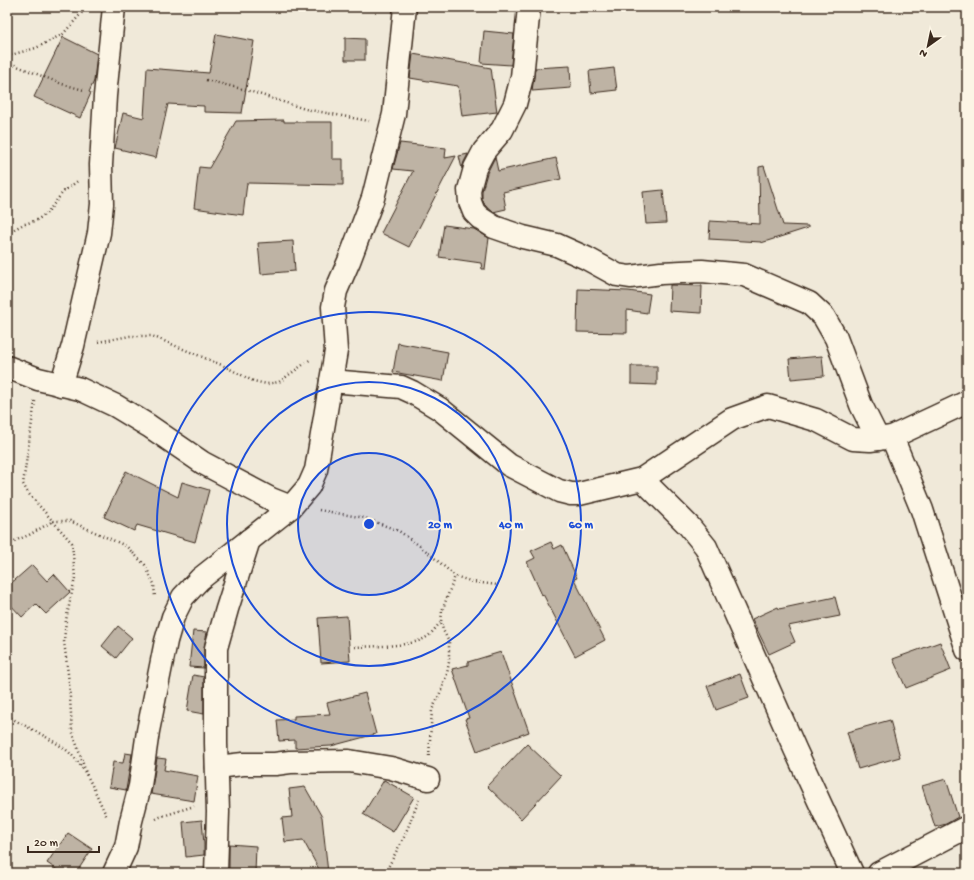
<svg xmlns="http://www.w3.org/2000/svg" width="974" height="880" viewBox="0 0 974 880" font-family="'Gochi Hand',sans-serif">
<style>
.building{fill:#beb3a4;stroke:#3b2a1e}
.lines{fill:none;stroke-linecap:round;stroke-linejoin:round}
.street-casing{stroke:#3b2a1e;stroke-width:25}
.path{stroke:#3b2a1e;stroke-width:2.5;stroke-dasharray:1 3;stroke-linecap:butt}
.street{stroke:#fcf5e5;stroke-width:22}
.ring{fill:none;stroke:#1d4ed8;stroke-width:2}
.centre{fill:#1d4ed8;stroke:#fcf5e5;stroke-width:2}
.ring-label{font-size:12px;text-anchor:middle;font-weight:bold;fill:#1d4ed8;stroke:#fcf5e5;stroke-width:4;stroke-linejoin:round;paint-order:stroke}
</style>
<rect width="100%" height="100%" fill="#f0e9d9"/>
<filter id="ink" filterUnits="userSpaceOnUse"><feTurbulence type="fractalNoise" baseFrequency=".025" numOctaves="2"/><feDisplacementMap in="SourceGraphic" scale="8" xChannelSelector="R" yChannelSelector="G"/><feConvolveMatrix kernelMatrix="1 2 1 2 8 2 1 2 1" color-interpolation-filters="sRGB"/></filter>
<g filter="url(#ink)">
<g class="building">
<path d="M484,31L514,34L511,65L481,63Z"/>
<path d="M216,34L254,41L242,113L204,112V106L168,104L156,158L115,148L123,113L144,118L147,68L209,73Z"/>
<path d="M63,37L97,54L94,81L89,92L91,93L80,118L34,97Z"/>
<path d="M345,38L365,39V60H345Z"/>
<path d="M413,54L491,68L497,112L462,116L458,86L410,78Z"/>
<path d="M570,66L571,88L532,91L535,68Z"/>
<path d="M614,68L617,90L591,93L589,71Z"/>
<path d="M284,120V122H332V159H343V185L247,183L243,215L194,208L199,167L209,168L236,121Z"/>
<path d="M400,143L446,148L445,158L456,156L409,247L381,233L413,171L393,169Z"/>
<path d="M468,154L464,162L462,169L459,156Z"/>
<path d="M495,157L498,171L556,158L561,179L503,192L506,209L493,212L485,205L482,199V191L487,173Z"/>
<path d="M764,166L783,225L808,226V228L761,243V242L709,239L710,221L760,224L759,167Z"/>
<path d="M663,190L666,223L646,224L643,192Z"/>
<path d="M444,225L474,229L489,238L485,269H482L481,263L439,257Z"/>
<path d="M293,241L295,271L261,274L258,243Z"/>
<path d="M670,285L702,286L701,313L669,311Z"/>
<path d="M578,289L628,291L650,294L647,313L627,310V333L577,332Z"/>
<path d="M398,343L448,352L443,381L393,372Z"/>
<path d="M822,356L824,376L791,379L789,359Z"/>
<path d="M631,366H657V385L631,384Z"/>
<path d="M126,471L178,497L182,482L209,490L195,542L137,525L134,531L104,517Z"/>
<path d="M551,542L554,549L562,545L577,578L574,579L605,640L575,656L543,594L542,595L527,562L535,558L531,551Z"/>
<path d="M32,565L47,581L54,574L70,592L46,614L36,604L22,617L7,601V587Z"/>
<path d="M835,597L840,616L788,626L795,642L769,654L752,619L778,607L779,609Z"/>
<path d="M347,616L350,661L321,663L318,618Z"/>
<path d="M118,626L132,638L116,658L102,646Z"/>
<path d="M193,631L207,632L204,648V668L189,667Z"/>
<path d="M940,642L951,670L906,688L893,659Z"/>
<path d="M501,652L529,732L477,751L465,719L469,718L452,669L468,665V662Z"/>
<path d="M740,674L749,698L716,710L707,686Z"/>
<path d="M193,675L204,677V714L187,711Z"/>
<path d="M365,693L376,734L331,746L295,748V740L279,741L277,720L294,719V716L330,714L327,703Z"/>
<path d="M890,720L900,757L858,769L847,732Z"/>
<path d="M527,744L561,776L521,819L487,786Z"/>
<path d="M125,753L132,754L126,790L109,787L113,762L123,763Z"/>
<path d="M157,758L166,759L164,770L198,776L194,801L151,794Z"/>
<path d="M946,779L958,817L946,824L935,827L922,786Z"/>
<path d="M384,780L414,797L393,832L363,814Z"/>
<path d="M305,787L322,817L328,873H321L303,840L285,842L282,818L292,817L289,789Z"/>
<path d="M202,820L204,844V855L186,857L183,822Z"/>
<path d="M68,833L92,849L76,873H62L47,863Z"/>
<path d="M229,844L256,846L255,873H229Z"/>
</g>
<g class="lines">
<g class="street-casing">
<g id="street">
<path d="M529,7L522,77L515,104L502,130L484,151L475,168L469,190L470,202L474,212L480,218L494,227L523,237L557,245L586,258L617,275L630,277L661,273L702,271L744,275L809,303L824,317L836,338L861,405L878,439"/>
<path d="M7,367L38,379L80,389L116,406L149,426L203,463L271,499L291,507"/>
<path d="M331,381L401,387L412,392L440,409L509,465L559,491L571,494H579L642,479L732,419L768,406L816,420L853,439L870,440L892,437L967,402"/>
<path d="M61,385L73,346L99,233L102,204L101,165L105,96L114,7"/>
<path d="M892,437L922,510L967,650"/>
<path d="M642,479L689,526L706,547L795,749L852,873"/>
<path d="M217,767L243,764H275L290,762L349,761L391,768L428,779"/>
<path d="M114,873L126,847L131,821L140,786L148,731L166,641L173,617L183,597L200,579L291,507L309,486L316,470L336,351L333,307L336,291L349,261L373,198L394,114L405,7"/>
<path d="M216,873L218,812L216,743V648L227,609L249,540"/>
<path d="M879,873L967,827"/>
</g>
</g>
<g class="path">
<path d="M7,56L36,48L63,34L87,7"/>
<path d="M7,62L62,84L84,90"/>
<path d="M206,80L246,90L305,109L369,121"/>
<path d="M7,233L22,225L37,220L47,213L63,192L79,180"/>
<path d="M98,342L130,336H152L224,366L253,381L267,384L279,382L311,359"/>
<path d="M35,401L23,484L28,493L72,543L75,578L66,620L64,641L69,682L72,730L87,776"/>
<path d="M319,510L365,518L399,531L424,549L455,576L473,582L498,585"/>
<path d="M7,544L29,535L53,521H70L126,546L145,565L154,584L155,598"/>
<path d="M355,647C373,646 410,647 425,638C431,635 435,628 440,623"/>
<path d="M7,717L11,718C29,728 48,737 65,749C86,765 96,795 107,817"/>
<path d="M429,756L432,710L440,693L447,674L449,662V642L443,630L441,622L442,611L455,576"/>
<path d="M156,819L160,817L194,806"/>
<path d="M385,873L404,837L419,800"/>
</g>
<use href="#street" class="street"/>
</g>
</g>
<circle cx="369" cy="524" r="71" fill="#1d4ed8" fill-opacity=".12"/>
<g class="ring">
<circle cx="369" cy="524" r="71"/>
<circle cx="369" cy="524" r="142"/>
<circle cx="369" cy="524" r="212"/>
</g>
<circle cx="369" cy="524" r="6" class="centre"/>
<g class="ring-label">
<text x="440" y="528">20 m</text>
<text x="511" y="528">40 m</text>
<text x="581" y="528">60 m</text>
</g>
<rect width="974" height="880" fill="none" stroke="#fcf5e5" stroke-width="24"/>
<rect x="12" y="12" width="950" height="856" fill="none" stroke="#3b2a1e" stroke-width="1.5" filter="url(#ink)"/>
<g transform="translate(928 46) rotate(213)" stroke="#fcf5e5" stroke-width="3" paint-order="stroke">
<path d="M0-3L7 15L0 10L-7 15Z" fill="#3b2a1e"/>
<text y="-6" font-size="11" font-weight="bold" text-anchor="middle" fill="#3b2a1e">N</text>
</g>
<path d="M28 846v6h71v-6" fill="none" stroke="#3b2a1e" stroke-width="2"/>
<text x="34" y="846" font-size="12" fill="#3b2a1e" stroke="#fcf5e5" stroke-width="3" paint-order="stroke">20 m</text>
</svg>
